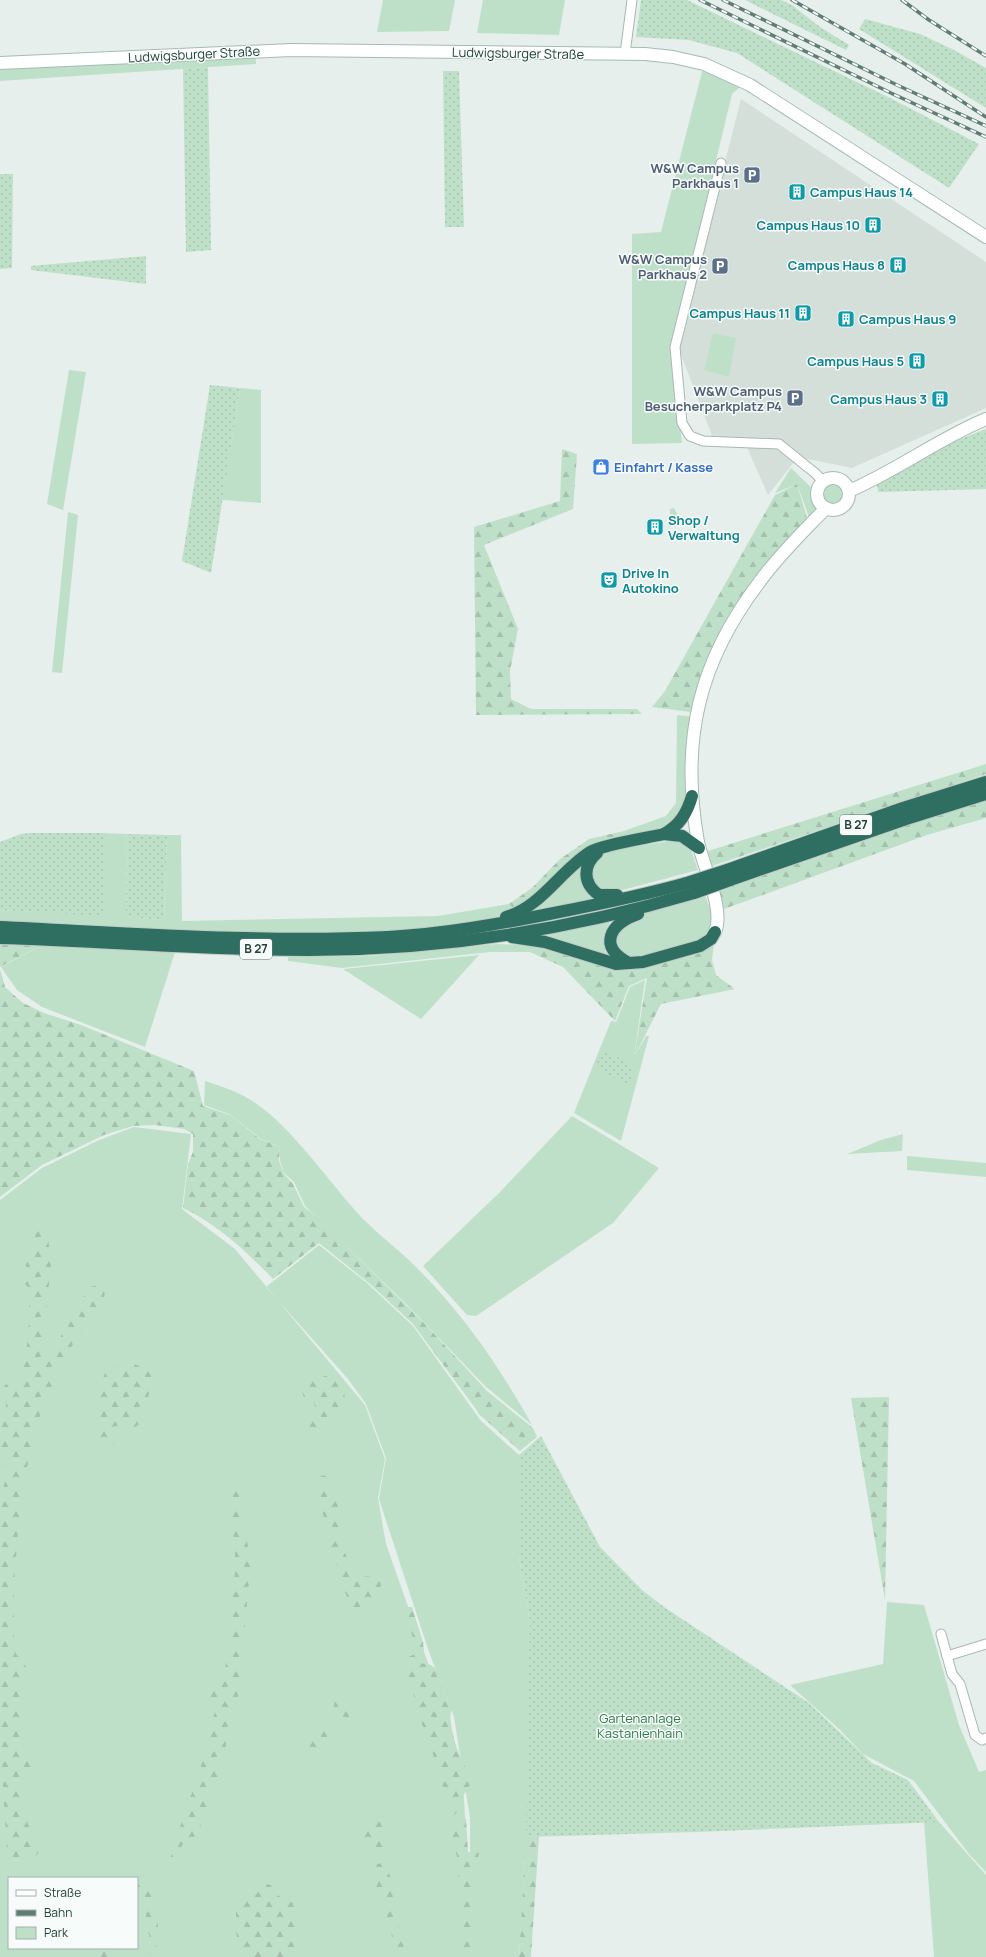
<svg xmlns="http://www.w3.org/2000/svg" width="986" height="1957" viewBox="0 0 986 1957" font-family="Manrope,sans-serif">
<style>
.built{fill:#d4dfda}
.green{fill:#bfe0c8;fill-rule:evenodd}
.forest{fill:url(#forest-firs)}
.garden{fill:url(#garden-dots)}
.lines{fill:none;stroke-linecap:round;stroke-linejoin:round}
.street-casing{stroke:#a8b8b2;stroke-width:11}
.secondary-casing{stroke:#a4bbb3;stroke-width:14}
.highway-casing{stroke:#c2cac8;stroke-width:14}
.street{stroke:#fff;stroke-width:9}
.secondary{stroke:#fff;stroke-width:12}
.highway{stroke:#2f6f62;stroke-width:12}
.rail-casing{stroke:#5f7d75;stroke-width:3.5}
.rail{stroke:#f7fbf9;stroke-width:2;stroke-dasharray:6;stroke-linecap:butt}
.highway-bridge-casing{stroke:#c2cac8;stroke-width:14;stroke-linecap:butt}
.highway-bridge{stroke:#2f6f62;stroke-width:12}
.labels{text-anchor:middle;stroke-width:3;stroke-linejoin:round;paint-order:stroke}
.shield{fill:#f7fbf9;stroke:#637a73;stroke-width:1}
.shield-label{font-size:12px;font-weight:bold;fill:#24423a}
.street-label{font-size:13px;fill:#24423a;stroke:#f7fbf9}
.service-label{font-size:13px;font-weight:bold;fill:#4e5e75;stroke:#f7fbf9;text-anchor:end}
.culture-label{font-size:13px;font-weight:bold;fill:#0d838f;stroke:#f7fbf9;text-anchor:end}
.shop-label{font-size:13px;font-weight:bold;fill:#366cbe;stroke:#f7fbf9;text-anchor:start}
.park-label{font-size:13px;fill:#2d7a4b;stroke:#f7fbf9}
</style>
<defs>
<pattern id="forest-firs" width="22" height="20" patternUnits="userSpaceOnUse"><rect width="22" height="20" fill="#bfe0c8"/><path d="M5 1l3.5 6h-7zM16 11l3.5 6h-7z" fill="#a4c1ad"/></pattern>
<pattern id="garden-dots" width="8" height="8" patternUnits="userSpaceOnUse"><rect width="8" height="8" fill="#bfe0c8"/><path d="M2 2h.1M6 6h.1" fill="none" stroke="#a4c1ad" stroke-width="1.8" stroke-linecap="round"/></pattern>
</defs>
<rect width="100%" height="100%" fill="#e6efeb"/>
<path class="built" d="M741,99L986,262V408L852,468L798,457L768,495L746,445L716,446L678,347Z"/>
<g class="green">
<path d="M383,0H455L449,31L377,32Z"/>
<path d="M483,0H565L559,35L477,33Z"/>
<path d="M255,51L256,64L0,81V63Z"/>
<path d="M704,64L741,86L732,94L671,347L682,443L632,444V234L661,232Z"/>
<path d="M713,333L736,338L729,377L704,370Z"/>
<path d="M69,370L86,372L63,510L47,504Z"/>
<path d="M240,388L261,390V503L222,500Z"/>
<path d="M791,468L814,490L819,511L810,520L797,484L775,493Z"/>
<circle cx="833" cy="494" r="10"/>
<path d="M674,508L681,522L676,524L670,515V509Z"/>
<path d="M68,512L78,515L62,673L52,672Z"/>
<path d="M677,715L695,717L691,768L682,820L634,841L624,831L666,816L676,803Z"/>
<path d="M103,833L127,834L126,917L164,920L167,835H181L182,921L438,916L509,904L518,912L513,915L389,937L0,927V910L103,915Z"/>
<path d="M676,840L691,850L698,870L615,892L595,888L589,875L594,861L608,851Z"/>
<path d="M581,864C579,880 580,887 594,897L580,904L519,916Z"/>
<path d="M705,895L712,914L709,934L695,943L631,958L618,952L615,934L625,921L651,911Z"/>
<path d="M612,919C603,933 602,944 608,959L544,938L557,931Z"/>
<path d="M52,940L135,951L175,952L145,1047L42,1007L17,990L1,967Z"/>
<path d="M496,944L530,945V952H490L342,968L288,961V957L369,956Z"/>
<path d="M479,955L421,1019L343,969Z"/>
<path d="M645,980L634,1057L646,1036H649L621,1141L574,1113L611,1021L616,1022L630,987Z"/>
<path d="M205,1081C217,1085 230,1089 242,1095C287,1118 327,1181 362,1218C379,1235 399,1250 416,1267C464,1315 499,1366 532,1425L485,1386L408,1306L305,1206L294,1182L284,1173L280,1161V1147L261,1139L229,1114L204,1105Z"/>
<path d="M572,1116L659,1168L613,1223L476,1316L467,1315L423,1266L499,1193Z"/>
<path d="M134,1127L191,1134L182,1209L235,1249L365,1405L385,1459L378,1498L386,1544L453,1734L463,1783L470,1898V1818L454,1717L429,1652L379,1499L386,1458L366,1404L348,1379L266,1287L319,1245L367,1283L413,1326L481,1421L519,1455V1557L530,1622V1660L527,1827L519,1957H0V1200L42,1168L99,1140ZM9,1878H137V1948H9Z"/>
<path d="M903,1134L902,1151L847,1154L881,1140Z"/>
<path d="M907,1156L986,1163V1177L907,1170Z"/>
<path d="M887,1602L924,1605L959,1725L979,1772L986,1770V1872L969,1854L914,1781L863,1754L839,1729L790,1685L883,1664Z"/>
<path d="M924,1821L939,1822L986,1875V1957H934Z"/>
</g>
<g class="forest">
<path d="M562,449L577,454L573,509L484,545L518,629L510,671L511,699L531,709H637L642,714L476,715L474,527L560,501Z"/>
<path d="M797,484L808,521L727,621L690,712L652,707L665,691L775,495Z"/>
<path d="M986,764V774L712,866L708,851Z"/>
<path d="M986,799V818L927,835L724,909L718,889L953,808Z"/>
<path d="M624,831L634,841L603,848L518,912L509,904L532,888L560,859L589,839Z"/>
<path d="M0,938L52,940L0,967Z"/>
<path d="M714,942L712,960L716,975L735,989L661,1004L634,1057L647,978L629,986L615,1021L563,967L530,952V945L551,948L606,966Z"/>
<path d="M0,969L5,987L23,1003L44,1013L81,1025L194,1071L203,1106L230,1115L260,1139L280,1147L279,1161L284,1174L293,1184L304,1207L317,1217L426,1325L487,1391L533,1428L537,1437L520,1451L481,1416L413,1324L370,1284L319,1243L273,1279C246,1251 218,1225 183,1208L188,1164L193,1152V1134L184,1129L155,1125L133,1126L104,1135L42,1165L0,1197Z"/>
<path d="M43,1225L48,1235L51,1267L40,1363C55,1352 60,1337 68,1322C74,1310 83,1298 90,1287L100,1285L105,1294L98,1310L74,1342L52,1385L34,1431L20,1506L14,1583V1642L16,1654L24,1662L27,1670L22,1680L23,1691L20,1707L24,1749L31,1766C29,1772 24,1778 23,1784C20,1806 30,1832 39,1852C32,1862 23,1862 11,1862L7,1850L0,1740V1523L4,1485L12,1451L7,1450L0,1474V1428L6,1418V1403L0,1395V1391L7,1383L22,1375C28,1346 31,1316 28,1287L23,1282L26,1264L33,1254L34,1234Z"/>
<path d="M133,1363L152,1373L153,1378L142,1422L134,1428L117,1426L111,1427V1433L115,1441L111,1448L105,1451C92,1435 97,1386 107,1369Z"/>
<path d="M333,1374L344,1385L345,1407L321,1427L309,1434L303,1430L301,1423L309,1419L317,1411L313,1401L304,1398L301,1388L307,1381Z"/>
<path d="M889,1397L885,1600L851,1398Z"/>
<path d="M319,1475L326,1476L340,1510L342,1519L338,1533L353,1575L373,1577L380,1580L381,1587L366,1603L364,1617L360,1620L356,1618L345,1592L343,1578L331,1552L316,1481Z"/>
<path d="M233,1484L244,1487L242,1520L251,1559L239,1693L218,1776L198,1834L183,1844L175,1857L170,1862L173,1847L200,1770L215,1711L210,1704L200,1701L202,1688L217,1689L223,1684L230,1633L235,1571V1547L228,1492Z"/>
<path d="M408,1607H412L423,1642L424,1651L420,1663L431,1665L436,1669L449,1704L454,1701L459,1704L457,1709L451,1711C449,1722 454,1740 458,1751C462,1764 478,1783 464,1794C460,1797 454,1798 449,1797L439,1780L430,1742L421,1722L405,1663L406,1658L415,1654C417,1638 404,1622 408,1607Z"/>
<path d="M343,1697L352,1713L350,1720L345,1725H338L333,1717L334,1703Z"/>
<path d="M325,1724L328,1725L331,1729C327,1739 324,1749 310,1749L308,1745L309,1731Z"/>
<path d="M450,1805H456L459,1811L450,1818L447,1816Z"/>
<path d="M460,1816L466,1819L468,1852L479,1853L478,1858L472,1867L474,1957H464L457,1857L452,1838L456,1819Z"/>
<path d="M370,1818H377L384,1829L387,1843L385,1847L376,1852L373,1844L365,1843L361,1836L362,1825Z"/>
<path d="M539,1836L531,1957H519L526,1837Z"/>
<path d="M383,1863L395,1885L392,1900L406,1957H398L382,1901L376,1888L379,1880L376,1864Z"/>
<path d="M137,1878L143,1880L154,1896L158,1924L156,1957H151L152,1945L147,1928L145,1906L137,1889Z"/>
<path d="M264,1883L271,1885L273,1893L293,1903L298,1934L291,1957H240L236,1931V1898C250,1900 258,1896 264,1883Z"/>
<path d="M90,1948H105L108,1957H91Z"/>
</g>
<g class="garden">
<path d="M641,0H687L888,97L979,144L949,188L737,53L689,40L636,37Z"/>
<path d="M745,0H781L792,5L820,27L849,45L846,50Z"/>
<path d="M865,19L920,34L952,49L986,68V108L859,29Z"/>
<path d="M208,67L211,250L186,252L183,69Z"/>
<path d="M443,71H459L464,227H445Z"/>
<path d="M0,174H13L12,268L0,269Z"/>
<path d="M146,256V284L31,270V266Z"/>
<path d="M210,385L240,388L211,573L182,561Z"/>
<path d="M986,429V489L878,492L877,485L937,448Z"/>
<path d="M30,833H103V916L0,910V842L21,834Z"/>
<path d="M127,834L167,835L164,920L126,917Z"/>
<path d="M604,1049L635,1068L629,1087L595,1066Z"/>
<path d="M541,1436L600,1547L642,1590L664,1607L809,1703L872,1763L908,1780L939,1822L696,1832L526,1837L530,1622L519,1557V1455Z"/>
</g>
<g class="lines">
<g class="street-casing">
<g id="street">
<path d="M625,54L632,0"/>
<path d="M721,163L675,347L682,423L690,436L703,441L779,444L815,473L823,481"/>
<path d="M941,1634L952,1674L960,1684L975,1735L982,1740L986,1738"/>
<path d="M947,1656L986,1644"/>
</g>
</g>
<g class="secondary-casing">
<g id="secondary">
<path d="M0,63L291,50L645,54L673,57L704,64L750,85L986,237"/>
<circle cx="833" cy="494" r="16"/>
<path d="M849,491C896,471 938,439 986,419"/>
<path d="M715,932C725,910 703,866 698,842C680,741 698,662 761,580C780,554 804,531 826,508"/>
</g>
</g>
<g class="highway-casing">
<g id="highway">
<path d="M664,834L682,836L699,848"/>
<path d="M597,853C583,865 582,883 599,895H617"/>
<path d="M727,870L903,808L986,782"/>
<path d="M730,880L906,819L986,794"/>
<path d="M506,917C541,907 560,871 590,852C604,844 647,838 664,834C680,825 687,813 692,796"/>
<path d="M0,927C129,933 258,943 388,937C444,934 499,924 554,913C600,904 645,895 690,882"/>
<path d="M512,937L545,942L616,964L643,962L700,946L711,939L715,932"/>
<path d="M0,938C103,941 206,950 309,950C439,950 569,930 694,893"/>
<path d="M629,963C597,947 610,923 638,914"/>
</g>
</g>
<use href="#street" class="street"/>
<use href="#secondary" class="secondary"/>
<use href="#highway" class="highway"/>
<g class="rail-casing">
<g id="rail">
<path d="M700,0L893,94L986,137"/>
<path d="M723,0L897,85L986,126"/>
<path d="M792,0L905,64L986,117"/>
<path d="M902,0L929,20L986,56"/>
</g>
</g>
<use href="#rail" class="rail"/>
<g class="highway-bridge-casing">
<g id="highway-bridge">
<path d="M690,882L727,870"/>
<path d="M694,893L730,880"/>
</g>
</g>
<use href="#highway-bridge" class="highway-bridge"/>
</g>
<defs>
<g id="parking-square" transform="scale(0.9)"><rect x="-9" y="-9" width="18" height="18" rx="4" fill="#5c6f8a" stroke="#f7fbf9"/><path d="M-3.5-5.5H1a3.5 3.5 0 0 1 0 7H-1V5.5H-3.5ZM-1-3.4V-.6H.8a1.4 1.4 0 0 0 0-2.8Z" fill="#fff"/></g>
<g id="building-square" transform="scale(0.9)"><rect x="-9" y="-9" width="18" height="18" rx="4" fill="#0f9aa8" stroke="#f7fbf9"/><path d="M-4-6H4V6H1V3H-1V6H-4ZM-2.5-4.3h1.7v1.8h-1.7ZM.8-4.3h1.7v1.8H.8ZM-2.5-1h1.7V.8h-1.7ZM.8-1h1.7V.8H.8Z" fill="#fff"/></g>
<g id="shop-square" transform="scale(0.9)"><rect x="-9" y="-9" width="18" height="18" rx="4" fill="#3f7fe0" stroke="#f7fbf9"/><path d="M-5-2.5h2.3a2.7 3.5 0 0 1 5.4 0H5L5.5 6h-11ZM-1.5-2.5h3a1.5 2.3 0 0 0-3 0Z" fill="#fff"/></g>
<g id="theatre-square" transform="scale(0.9)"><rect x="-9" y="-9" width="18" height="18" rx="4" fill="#0f9aa8" stroke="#f7fbf9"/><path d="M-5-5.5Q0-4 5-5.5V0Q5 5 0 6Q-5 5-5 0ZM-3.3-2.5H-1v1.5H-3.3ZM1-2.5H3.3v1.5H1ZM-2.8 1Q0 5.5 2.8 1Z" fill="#fff"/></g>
</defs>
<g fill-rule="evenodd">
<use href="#parking-square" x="752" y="175"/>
<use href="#building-square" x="797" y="192"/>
<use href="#building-square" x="873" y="225"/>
<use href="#building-square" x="898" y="265"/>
<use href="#parking-square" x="720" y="266"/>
<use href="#building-square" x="803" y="313"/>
<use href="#building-square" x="846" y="319"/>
<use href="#building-square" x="917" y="361"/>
<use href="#parking-square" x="795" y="398"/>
<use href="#building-square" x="940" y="399"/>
<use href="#shop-square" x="601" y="467"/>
<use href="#building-square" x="655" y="527"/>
<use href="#theatre-square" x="609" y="580"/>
</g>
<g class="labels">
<g class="shield">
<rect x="840" y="815" width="32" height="20" rx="3"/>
<rect x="240" y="939" width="32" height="20" rx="3"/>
</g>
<g class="shield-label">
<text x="856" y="829">B 27</text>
<text x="256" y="953">B 27</text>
</g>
<g class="street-label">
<text transform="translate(518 53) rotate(1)" y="5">Ludwigsburger Straße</text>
<text transform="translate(194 54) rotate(-3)" y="5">Ludwigsburger Straße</text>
</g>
<g class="service-label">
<text x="739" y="173">W&amp;W Campus<tspan x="739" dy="15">Parkhaus 1</tspan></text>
<text x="707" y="264">W&amp;W Campus<tspan x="707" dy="15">Parkhaus 2</tspan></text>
<text x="782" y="396">W&amp;W Campus<tspan x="782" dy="15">Besucherparkplatz P4</tspan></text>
</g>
<g class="culture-label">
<text x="810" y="197" text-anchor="start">Campus Haus 14</text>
<text x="860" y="230">Campus Haus 10</text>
<text x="885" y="270">Campus Haus 8</text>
<text x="790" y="318">Campus Haus 11</text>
<text x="859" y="324" text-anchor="start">Campus Haus 9</text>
<text x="904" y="366">Campus Haus 5</text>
<text x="927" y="404">Campus Haus 3</text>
<text x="668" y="525" text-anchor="start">Shop /<tspan x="668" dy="15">Verwaltung</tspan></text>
<text x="622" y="578" text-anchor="start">Drive In<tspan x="622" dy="15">Autokino</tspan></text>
</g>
<g class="shop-label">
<text x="614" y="472">Einfahrt / Kasse</text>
</g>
<g class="park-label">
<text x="640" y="1723">Gartenanlage<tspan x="640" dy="15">Kastanienhain</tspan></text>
</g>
</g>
<rect x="8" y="1877" width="130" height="72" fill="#f7fbf9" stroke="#a3b1ad"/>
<rect x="16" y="1890" width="20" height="6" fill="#ffffff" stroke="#a3b1ad"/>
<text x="44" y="1897" font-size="12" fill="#24423a">Straße</text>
<rect x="16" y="1910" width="20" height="6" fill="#5f7d75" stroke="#a3b1ad"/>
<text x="44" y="1917" font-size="12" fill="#24423a">Bahn</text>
<rect x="16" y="1927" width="20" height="12" fill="#bfe0c8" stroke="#a3b1ad"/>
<text x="44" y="1937" font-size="12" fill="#24423a">Park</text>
</svg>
